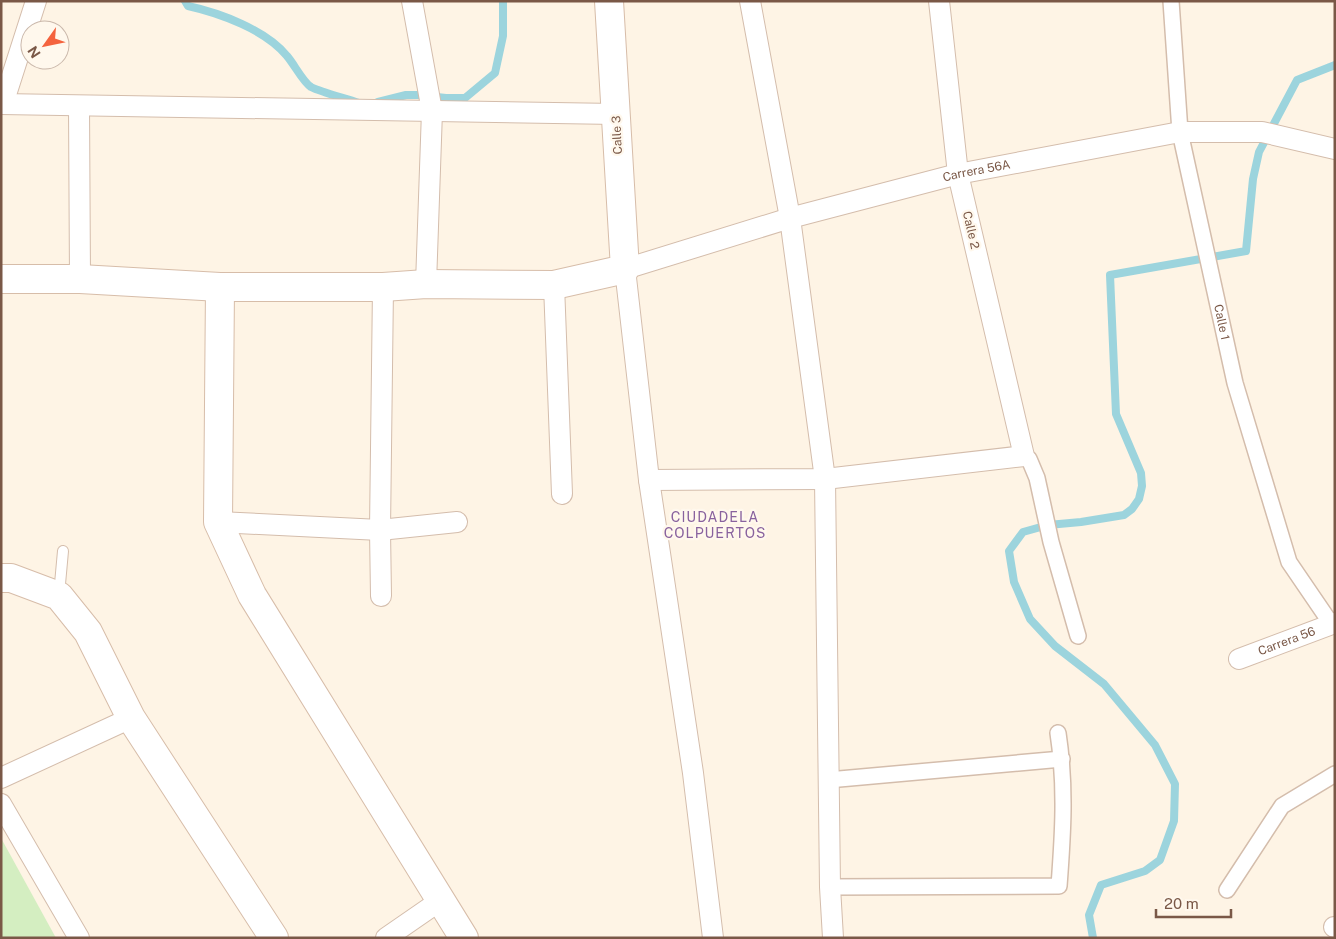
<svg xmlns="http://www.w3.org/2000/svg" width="1336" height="939" viewBox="0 0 1336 939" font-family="'Public Sans',sans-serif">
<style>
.green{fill:#d4eec1}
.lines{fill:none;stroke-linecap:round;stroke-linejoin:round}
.stream{stroke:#9cd4dd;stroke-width:8}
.service-casing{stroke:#d4bdac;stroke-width:12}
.pedestrian-casing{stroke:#d4bdac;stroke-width:18}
.minor-casing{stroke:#d4bdac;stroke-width:22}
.secondary-casing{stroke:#d7bda9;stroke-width:30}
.service{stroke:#fff;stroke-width:10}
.pedestrian{stroke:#fff;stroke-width:15}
.minor{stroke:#fff;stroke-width:20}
.secondary{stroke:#fff;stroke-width:28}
.labels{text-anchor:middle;stroke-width:4.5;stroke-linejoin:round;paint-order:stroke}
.street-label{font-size:12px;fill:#7a5847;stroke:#fff8ed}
.neighbourhood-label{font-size:14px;letter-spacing:1px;fill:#89629e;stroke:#fff8ed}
</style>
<rect width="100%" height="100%" fill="#fef4e5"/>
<path class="green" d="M1,838L56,938H1Z"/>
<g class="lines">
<g class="stream">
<path d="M185,1L188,6C220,13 266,30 287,56C294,64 303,82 311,87C323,93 345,98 359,103"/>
<path d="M378,102L406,95H418L446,98H465L495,73L503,36V1"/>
<path d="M1093,938L1089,915L1101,885L1145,871L1160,860L1174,821L1175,784L1155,745L1104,684L1055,646L1030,619L1014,582L1009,551L1023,532L1048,525L1081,522L1124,515L1132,509L1139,499L1142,486L1141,473L1116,414L1110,275L1246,251L1253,179L1259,152L1297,80L1335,65"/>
</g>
<g class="service-casing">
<path id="service" d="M59,595L63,551"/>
</g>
<g class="pedestrian-casing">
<g id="pedestrian">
<path id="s1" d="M1171,1L1180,132L1235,383L1289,562L1332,625"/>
<path d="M1024,456L1029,459L1037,478L1051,542L1078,636"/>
<path d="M828,780L1062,759"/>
<path d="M830,887L1059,886C1063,833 1066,786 1058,733"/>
<path d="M1227,890L1282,806L1335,774"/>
</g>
</g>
<g class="minor-casing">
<g id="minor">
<path d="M412,1L432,111L426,284"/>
<path d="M750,1L790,218L825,479L830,887L833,938"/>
<path d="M1,104L616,114"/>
<path d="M3,104L36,1"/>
<path d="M79,106L80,279"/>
<path d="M554,285L562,494"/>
<path d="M649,480L825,479L1024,456L958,174L939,1"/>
<path d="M218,522L380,530L457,522"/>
<path d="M381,596L380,530L383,287"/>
<path id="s2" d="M1239,659L1335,623"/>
<path d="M1,778L131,718"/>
<path d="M1,804L79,938"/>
<path d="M1334,927H1335"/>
<path d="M386,938L441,900"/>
<path id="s3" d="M713,938L693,773L649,480L625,269L790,218L958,174L1180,132H1262L1335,149"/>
</g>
</g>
<g class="secondary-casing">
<g id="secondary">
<path d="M1,279H80L220,287H383L426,284L554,285L625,269L609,1"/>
<path d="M220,287L218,522L252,595L464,938"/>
<path d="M1,578H11L59,596L88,632L131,718L274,938"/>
</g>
</g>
<use href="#service" class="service"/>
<use href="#pedestrian" class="pedestrian"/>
<use href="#minor" class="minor"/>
<use href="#secondary" class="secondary"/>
</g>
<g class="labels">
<g class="street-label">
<text transform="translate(617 135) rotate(-93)" y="4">Calle 3</text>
<text dy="4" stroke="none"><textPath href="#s3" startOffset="1040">Carrera 56A</textPath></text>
<text transform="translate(971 230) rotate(77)" y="4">Calle 2</text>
<text dy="4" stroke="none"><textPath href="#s1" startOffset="326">Calle 1</textPath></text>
<text dy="4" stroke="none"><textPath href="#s2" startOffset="51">Carrera 56</textPath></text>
</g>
<g class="neighbourhood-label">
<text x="715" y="522">CIUDADELA<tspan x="715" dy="16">COLPUERTOS</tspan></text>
</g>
</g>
<rect width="1336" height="939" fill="none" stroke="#7a5847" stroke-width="5"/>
<g transform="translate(45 45) rotate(237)"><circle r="24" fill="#fff8ed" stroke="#cab8ab"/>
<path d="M0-4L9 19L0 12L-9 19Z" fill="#f4633e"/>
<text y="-8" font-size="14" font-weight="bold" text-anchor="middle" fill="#7a5847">N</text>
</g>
<path d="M1156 909v8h75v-8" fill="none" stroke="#7a5847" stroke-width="2.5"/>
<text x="1164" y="909" font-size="15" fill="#7a5847" stroke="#fff8ed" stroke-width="4" paint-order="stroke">20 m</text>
</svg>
